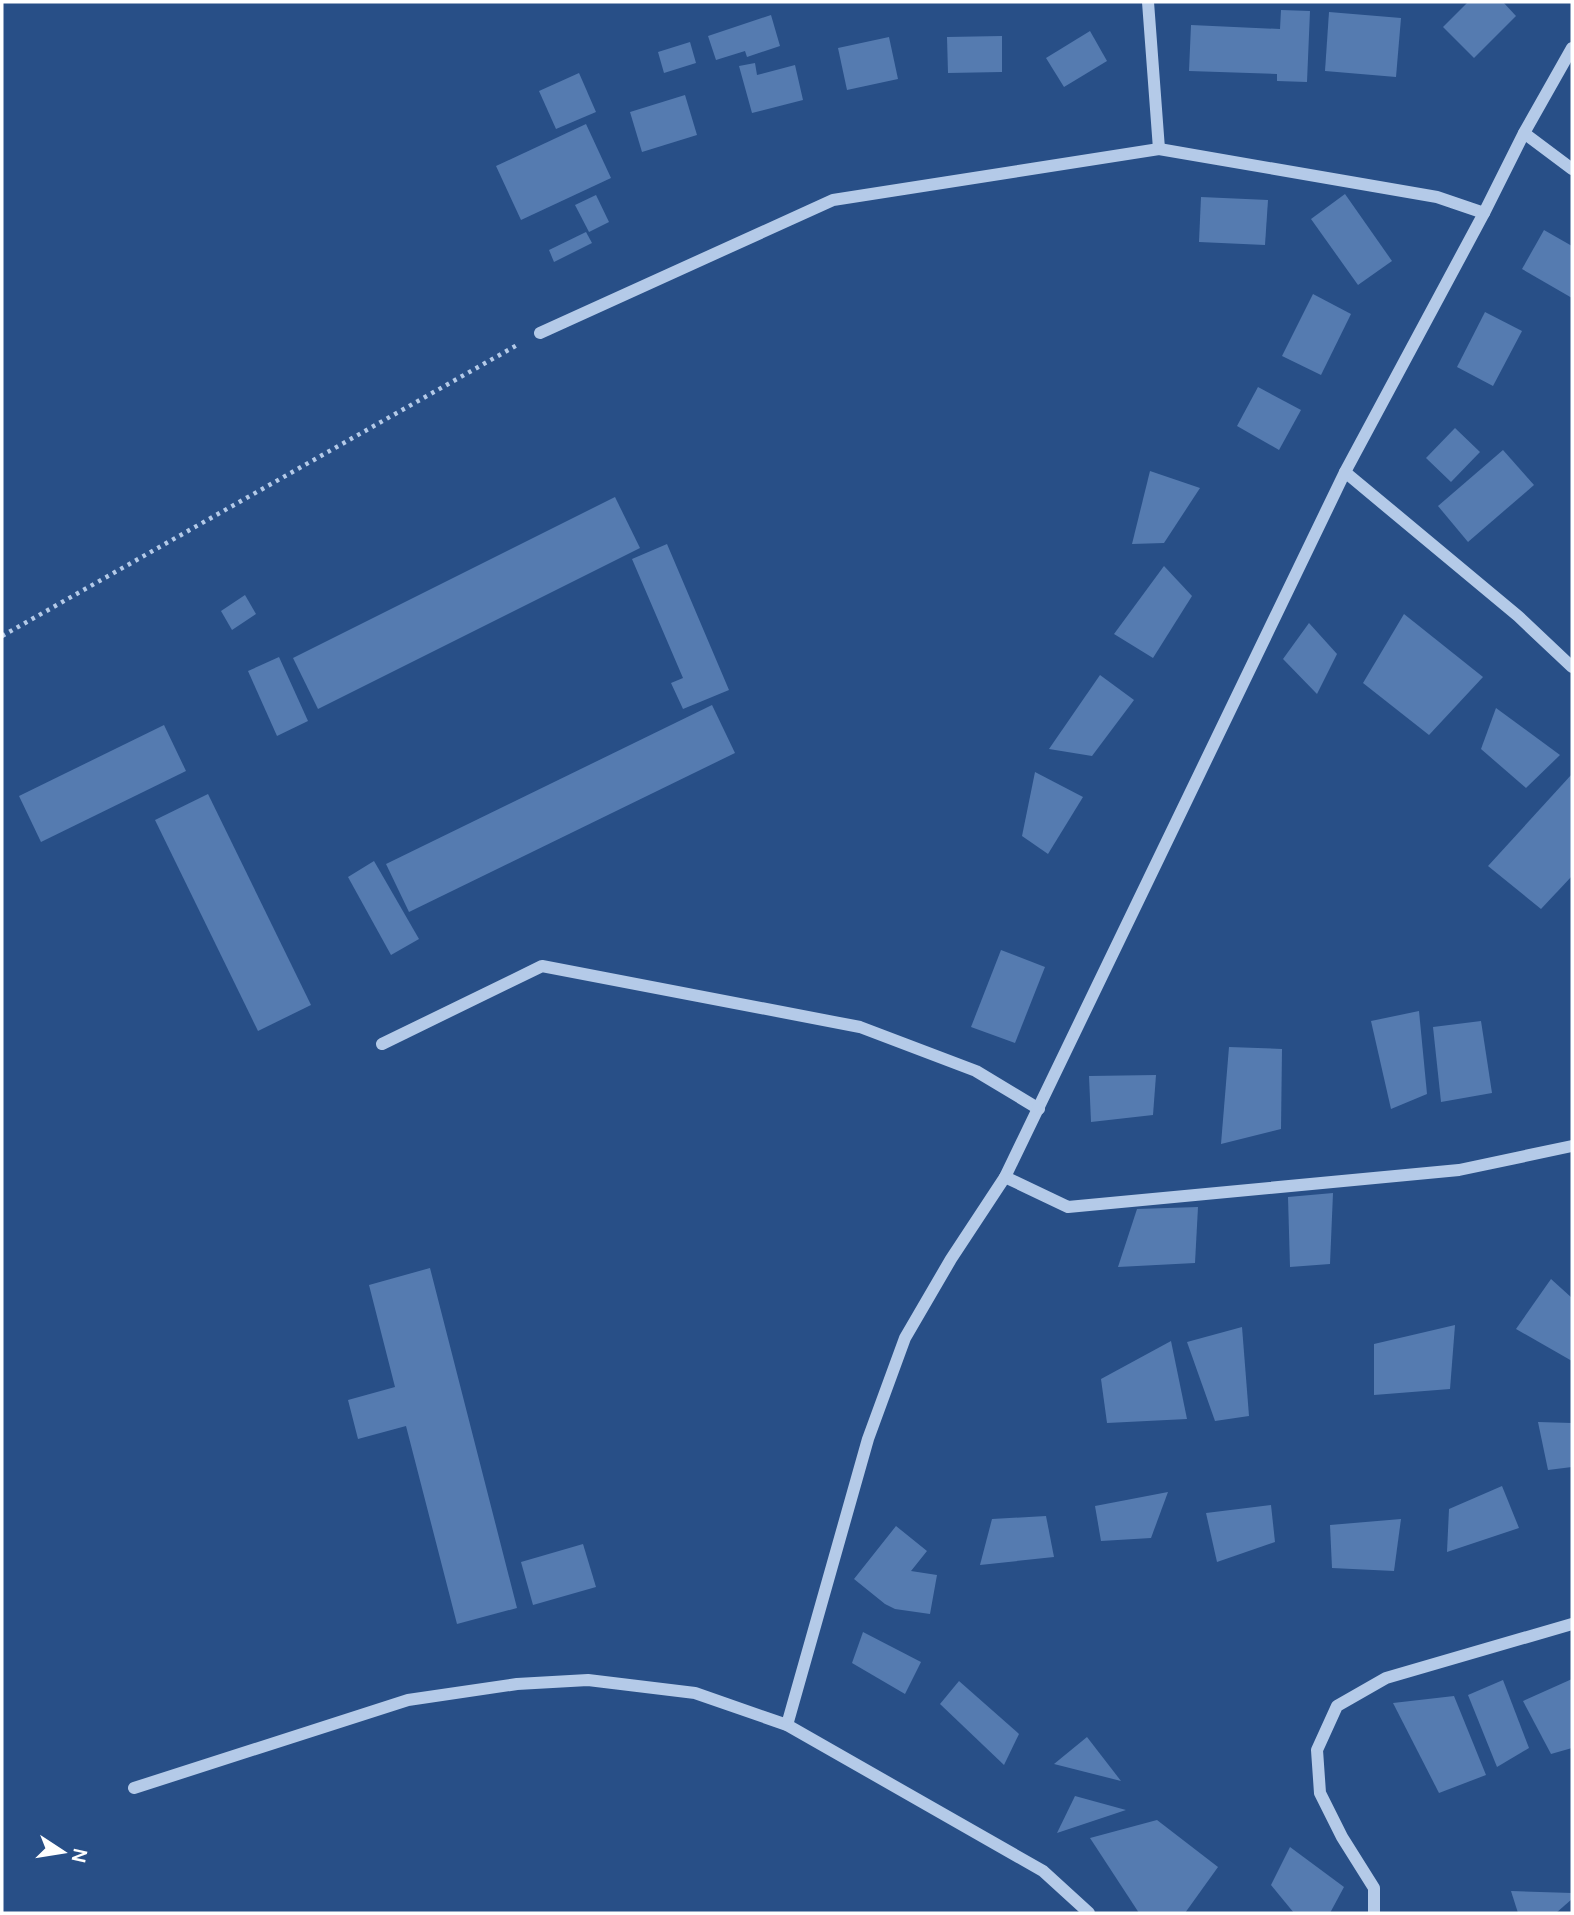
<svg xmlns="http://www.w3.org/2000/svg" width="1574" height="1915" viewBox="0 0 1574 1915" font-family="Manrope,sans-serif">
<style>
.building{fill:#557bb0}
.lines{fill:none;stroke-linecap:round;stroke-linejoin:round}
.path{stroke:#b4cae8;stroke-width:4.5;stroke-dasharray:3.5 5;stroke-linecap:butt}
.minor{stroke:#b4cae8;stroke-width:12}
</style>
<rect width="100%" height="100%" fill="#284f87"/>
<g class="building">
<path d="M1468,2H1503L1516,16L1474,58L1443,27Z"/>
<path d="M1281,10L1310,11L1307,82L1277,81V74L1189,71L1191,25L1280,29Z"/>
<path d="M1329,12L1401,18L1396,77L1325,71Z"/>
<path d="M771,15L780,46L747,57L745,51L716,60L708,36Z"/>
<path d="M1090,31L1107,61L1064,87L1046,58Z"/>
<path d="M1002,36V72L948,73L947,37Z"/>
<path d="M889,37L898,79L847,90L838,48Z"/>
<path d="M690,42L696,63L664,73L658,52Z"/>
<path d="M755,63L757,75L795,65L803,100L752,113L739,66Z"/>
<path d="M579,73L596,112L556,129L539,91Z"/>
<path d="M685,95L697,135L642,152L630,112Z"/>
<path d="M586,124L611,178L521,220L496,166Z"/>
<path d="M1345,194L1392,261L1358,285L1311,219Z"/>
<path d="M596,195L609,222L589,232L575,205Z"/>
<path d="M1201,197L1268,200L1265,245L1199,242Z"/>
<path d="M1544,230L1572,246V298L1522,269Z"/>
<path d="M586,232L592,243L554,262L549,250Z"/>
<path d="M1313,294L1351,314L1321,375L1282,356Z"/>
<path d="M1485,312L1522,331L1493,386L1457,367Z"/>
<path d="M1258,387L1301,410L1279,450L1237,426Z"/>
<path d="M1455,428L1480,452L1451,482L1426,458Z"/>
<path d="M1503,450L1534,485L1468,542L1438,506Z"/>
<path d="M1150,471L1200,488L1164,543L1132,544Z"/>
<path d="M615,497L640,548L318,709L293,658Z"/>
<path d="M667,544L729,690L683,709L671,683L683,678L632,559Z"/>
<path d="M1164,566L1192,596L1153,658L1114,634Z"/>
<path d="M245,595L256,614L232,630L221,611Z"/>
<path d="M1404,614L1483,677L1429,735L1363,683Z"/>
<path d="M1309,623L1337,654L1317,694L1283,659Z"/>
<path d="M279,657L308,721L277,736L248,671Z"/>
<path d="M1100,675L1134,700L1092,756L1049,749Z"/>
<path d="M712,705L735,753L409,912L386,864Z"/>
<path d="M1496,708L1560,755L1526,788L1481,749Z"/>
<path d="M164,725L186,771L41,842L19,796Z"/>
<path d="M1035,772L1083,797L1048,854L1022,836Z"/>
<path d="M1572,774V876L1541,909L1488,866Z"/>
<path d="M208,794L311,1005L258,1031L155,820Z"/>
<path d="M374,861L419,939L391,955L348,877Z"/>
<path d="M1001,950L1045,967L1015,1043L971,1027Z"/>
<path d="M1419,1011L1427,1094L1391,1109L1371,1021Z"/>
<path d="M1481,1021L1492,1093L1441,1102L1433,1027Z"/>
<path d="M1229,1047L1282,1049L1281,1129L1221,1144Z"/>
<path d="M1156,1075L1153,1115L1091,1122L1089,1076Z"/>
<path d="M1333,1193L1330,1264L1290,1267L1288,1197Z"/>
<path d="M1198,1207L1195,1263L1118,1267L1137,1209Z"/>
<path d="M430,1268L517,1608L457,1624L406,1426L358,1439L348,1400L395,1387L369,1285Z"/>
<path d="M1551,1279L1572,1298V1361L1516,1329Z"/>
<path d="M1455,1325L1450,1389L1374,1395V1344Z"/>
<path d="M1242,1327L1249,1416L1215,1421L1187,1342Z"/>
<path d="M1171,1341L1187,1419L1107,1423L1101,1379Z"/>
<path d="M1538,1422L1572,1423V1467L1548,1470Z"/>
<path d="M1502,1486L1519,1528L1447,1552L1449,1509Z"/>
<path d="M1168,1492L1151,1538L1101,1541L1095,1506Z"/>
<path d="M1271,1505L1275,1542L1217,1562L1206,1513Z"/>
<path d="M1046,1516L1054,1557L980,1565L992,1519Z"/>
<path d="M1401,1519L1394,1571L1332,1568L1330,1525Z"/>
<path d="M896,1526L927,1551L911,1571L937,1575L930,1614L895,1609L885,1604L854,1579Z"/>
<path d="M583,1544L596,1587L533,1605L521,1562Z"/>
<path d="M863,1632L921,1662L905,1694L852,1663Z"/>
<path d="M1572,1679V1748L1551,1754L1523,1701Z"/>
<path d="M1503,1680L1529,1748L1497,1767L1468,1695Z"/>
<path d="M959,1681L1019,1734L1004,1765L940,1704Z"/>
<path d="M1454,1696L1486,1775L1439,1793L1393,1703Z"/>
<path d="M1087,1737L1121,1781L1054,1764Z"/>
<path d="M1075,1796L1126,1810L1057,1833Z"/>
<path d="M1157,1820L1218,1867L1185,1913H1139L1090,1838Z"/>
<path d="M1290,1847L1344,1887L1330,1913H1294L1271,1885Z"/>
<path d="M1511,1891L1572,1893V1899L1556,1913H1518Z"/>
</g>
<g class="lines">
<path class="path" d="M2,636L519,344"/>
<g class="minor">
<path d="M1148,2L1159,149"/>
<path d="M1524,133L1572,169"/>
<path d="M540,333L833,200L1159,149L1437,197L1484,213"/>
<path d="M1345,472L1518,616L1572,667"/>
<path d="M382,1044L542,966L860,1027L976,1071L1039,1109"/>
<path d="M1005,1177L1068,1207L1459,1170L1572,1146"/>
<path d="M787,1725L868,1439L905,1338L951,1259L1005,1177L1345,472L1484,213L1524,133L1572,48"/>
<path d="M134,1788L408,1700L517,1684L588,1680L695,1693L787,1725L1043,1871L1089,1913"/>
<path d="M1374,1913V1888L1342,1837L1320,1793L1317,1750L1337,1706L1386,1678L1572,1624"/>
</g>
</g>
<rect width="1574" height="1915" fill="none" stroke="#ffffff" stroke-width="7"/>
<g transform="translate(63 1852) rotate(102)" stroke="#284f87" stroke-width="5" paint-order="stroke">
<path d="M0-5L12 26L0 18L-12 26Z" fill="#ffffff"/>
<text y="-10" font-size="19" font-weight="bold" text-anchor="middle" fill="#ffffff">N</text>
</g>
</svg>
